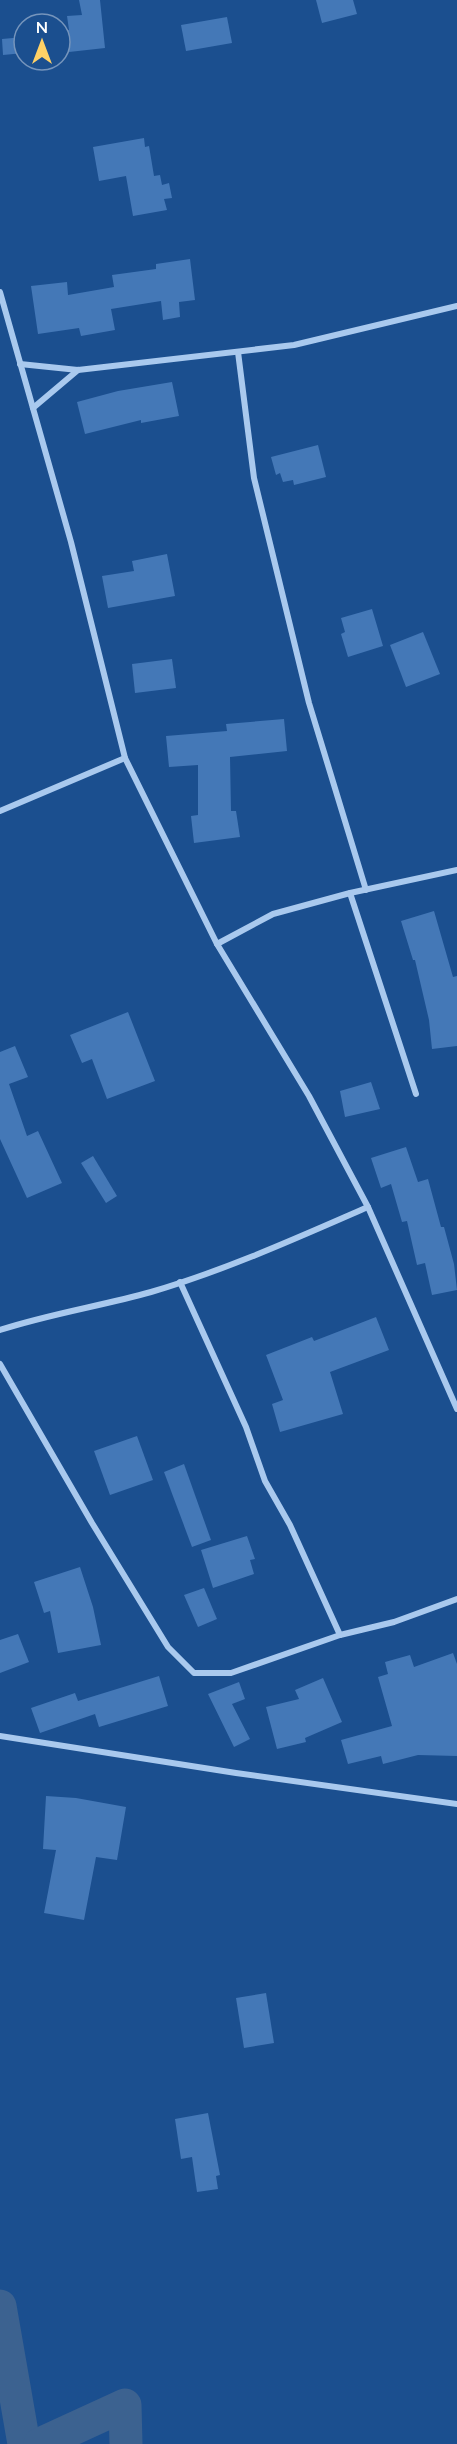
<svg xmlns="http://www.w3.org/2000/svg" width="457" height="2444" viewBox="0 0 457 2444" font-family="Lato,sans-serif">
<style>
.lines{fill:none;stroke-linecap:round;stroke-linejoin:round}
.river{stroke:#3c6290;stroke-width:33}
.building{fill:#4478b7}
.minor{stroke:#a9c9ee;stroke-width:6}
</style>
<rect width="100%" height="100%" fill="#1b4f8f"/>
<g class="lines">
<g class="river">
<path d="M0,2306L24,2444"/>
<path d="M40,2444L125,2405L126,2444"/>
</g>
</g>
<g class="building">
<path d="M79,0H100L105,48L60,53V32L69,30L67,16L82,15Z"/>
<path d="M316,0H353L357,14L322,23Z"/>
<path d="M227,17L232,43L186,51L181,25Z"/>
<path d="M24,37V53L3,55L2,39Z"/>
<path d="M144,138L145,147L149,146L154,176L160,175L162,185L169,183L172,198L164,199L167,210L133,216L126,176L99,181L93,147Z"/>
<path d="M190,259L195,300L179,302L180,317L163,320L161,301L111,309L115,330L81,336L79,328L38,334L31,286L67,282L68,295L114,287L112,275L156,269V264Z"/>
<path d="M172,382L179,416L141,423V420L85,434L77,402L118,391Z"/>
<path d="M318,445L326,477L294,485L293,480L283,482L280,473L276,475L271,457Z"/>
<path d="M167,554L175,596L108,608L102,576L134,571L132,561Z"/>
<path d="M372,609L383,646L348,657L341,634L345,632L341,618Z"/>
<path d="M423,632L440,674L406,687L390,645Z"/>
<path d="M172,659L176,688L135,693L132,664Z"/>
<path d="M284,719L287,751L230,757L231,811H236L240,837L194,843L191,816L198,815V765L169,767L166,736L227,731L226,724Z"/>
<path d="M434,911L453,977L457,976V1046L432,1049L429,1020L415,960H413L401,921Z"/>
<path d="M128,1012L155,1081L107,1099L92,1059L82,1063L70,1035Z"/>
<path d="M15,1046L28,1077L9,1084L27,1136L38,1131L62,1183L27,1198L0,1139V1052Z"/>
<path d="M371,1082L380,1109L345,1117L340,1091Z"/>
<path d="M406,1147L418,1182L428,1179L441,1227H444L454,1264L457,1290L432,1295L425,1263L417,1265L407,1221L402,1222L391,1184L381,1188L371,1158Z"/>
<path d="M93,1156L117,1196L106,1203L81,1163Z"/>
<path d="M376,1317L389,1350L330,1372L343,1414L280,1432L272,1404L283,1400L266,1355L312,1337L314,1341Z"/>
<path d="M137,1436L153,1480L110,1495L94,1451Z"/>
<path d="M184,1464L211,1540L192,1547L164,1472Z"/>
<path d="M247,1536L255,1559L250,1560L254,1574L213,1588L201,1550Z"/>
<path d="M80,1567L93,1607L101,1645L58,1653L50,1611L44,1613L34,1582Z"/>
<path d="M204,1588L217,1619L198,1627L184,1595Z"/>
<path d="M18,1634L29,1662L0,1673V1640Z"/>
<path d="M453,1653L457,1664V1756L418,1755L383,1764L381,1756L348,1764L341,1740L392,1726L378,1677L388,1674L385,1662L410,1655L414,1667Z"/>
<path d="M159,1676L168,1706L99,1727L95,1714L40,1733L31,1708L75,1693L78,1701Z"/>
<path d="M323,1678L342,1722L305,1738L306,1742L277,1749L266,1707L299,1699L295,1690Z"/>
<path d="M239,1682L245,1699L232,1704L250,1739L234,1747L208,1694Z"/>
<path d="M46,1796L76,1798L126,1807L117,1860L96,1857L84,1920L44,1913L56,1850L43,1849Z"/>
<path d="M266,1993L274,2043L244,2048L236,1998Z"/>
<path d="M208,2113L220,2175L216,2176L218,2189L197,2192L192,2157L181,2159L175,2119Z"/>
</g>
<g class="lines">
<g class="minor">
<path d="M0,292L71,542L125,758L217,944L309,1096L368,1207L457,1409"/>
<path d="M238,352L254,478L309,703L366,890"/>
<path d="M20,364L78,370L294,345L457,306"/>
<path d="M33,408L78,370"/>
<path d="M0,811L125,758"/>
<path d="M350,893L416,1094"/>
<path d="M217,944L273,914L350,893L457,870"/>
<path d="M180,1282L246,1427L265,1481L290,1525L340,1635"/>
<path d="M0,1330C49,1314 101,1306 151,1292C226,1270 297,1238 368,1207"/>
<path d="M0,1364L92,1523L168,1647L194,1673H231L340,1635L394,1622L457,1599"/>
<path d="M0,1736L236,1773L457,1804"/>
</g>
</g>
<g transform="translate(42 42)"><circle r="28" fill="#1b4f8f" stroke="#7695bc" stroke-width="1.5"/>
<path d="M0-4.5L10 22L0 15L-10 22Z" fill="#ffd166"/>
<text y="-9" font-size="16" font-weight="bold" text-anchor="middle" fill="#ffffff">N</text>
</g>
</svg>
